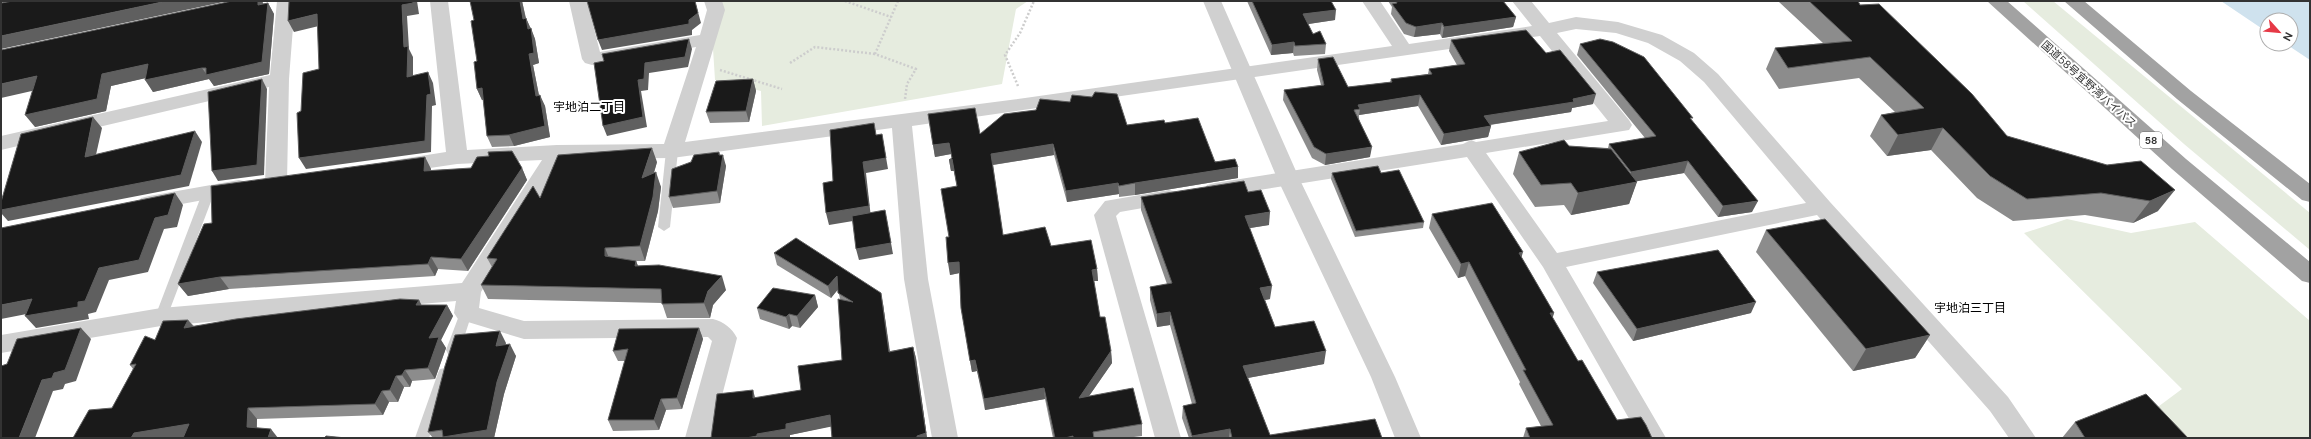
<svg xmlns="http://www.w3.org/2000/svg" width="2311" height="439" viewBox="0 0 2311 439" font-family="'DM Sans','Noto Sans JP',sans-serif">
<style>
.green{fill:#e6ecdf}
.water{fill:#cfe2ee}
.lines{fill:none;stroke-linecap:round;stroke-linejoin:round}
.path{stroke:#cdcdcd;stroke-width:2.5;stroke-dasharray:2 2;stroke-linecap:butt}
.service{fill:#d0d0d0;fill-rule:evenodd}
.minor{fill:#d0d0d0;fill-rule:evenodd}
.tertiary{fill:#d0d0d0;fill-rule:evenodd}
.trunk{fill:#a2a2a2;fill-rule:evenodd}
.wall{fill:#8c8c8c}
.shaded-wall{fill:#5f5f5f}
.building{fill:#1a1a1a;stroke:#5f5f5f}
.labels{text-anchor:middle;stroke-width:4;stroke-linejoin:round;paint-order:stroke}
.shield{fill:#fff;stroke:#707070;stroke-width:1}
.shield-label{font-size:10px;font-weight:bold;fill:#333}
.street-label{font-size:11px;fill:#333;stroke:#fff}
.neighbourhood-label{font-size:12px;fill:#000;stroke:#fff}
</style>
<rect width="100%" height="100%" fill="#fff"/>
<g class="green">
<path d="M710,1H1028L1016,9L1002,84L762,126L761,91L715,80Z"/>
<path d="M2023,1H2053L2310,213V250L2184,144Z"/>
<path d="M2067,219L2131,233L2195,222L2310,321V438H2179L2151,412L2182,389L2024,233Z"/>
</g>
<path class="water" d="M2221,1H2310V60L2286,44H2291V20H2267V32Z"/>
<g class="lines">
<g class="path">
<path d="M845,1L891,17"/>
<path d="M898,1L875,54L916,69L907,84L905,99"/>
<path d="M790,63L815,47L875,54"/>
<path d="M720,70L782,89"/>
<path d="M1018,86L1005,55L1020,33L1034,1"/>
</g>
<g class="service">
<path d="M672,147L678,151L670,227L664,231L658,227L666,151Z"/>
<path d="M209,187L215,191L167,317L166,320H156L155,317L203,191Z"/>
<path d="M466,308L471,310L472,313L460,350L458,354H448L446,350L460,313L461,310Z"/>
<path d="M445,368L450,369L452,373L429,438H415L438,373L440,369Z"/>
</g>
<g class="minor">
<path d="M277,1H295L289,79L287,182L284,187L276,189L268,187L265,182L269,87L1,150V136L270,75Z"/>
<path d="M430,1H448L467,150L557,145L664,144L696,47L592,65L585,63L582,59L569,1H587L600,52L700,35L707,10L704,1H722L725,10L685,142L1025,98L1392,46L1362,1H1380L1409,44L1532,26L1512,1H1531L1549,23L1576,17L1618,22L1662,35L1694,53L1718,74L1830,202L2008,397L2036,438H2009L1990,411L1817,215L1566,267L1666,438H1640L1543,267L1467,157L1215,197L1207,195L1204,190L1207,185L1215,183L1463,144L1471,140L1476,142L1608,121L1540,36L912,126L928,279L958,438H932L904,279L892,128L672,158L563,159L481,292L479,308L524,321L713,319C724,322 732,328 737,338L711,438H685L712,341L708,337L524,339L458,319L454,313L456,301L161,326L1,353V335L161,308L462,283L542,160L457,164L396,173L389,171L385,166L389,161L446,152ZM1576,29L1616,33L1648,43L1680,61L1704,82L1806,203L1557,253L1486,153L1629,130L1632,125L1629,120L1557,33Z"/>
<path d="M239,180L247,182L250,187L247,192L149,210L141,208L138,203L141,198L149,196Z"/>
<path d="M1169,190L1177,192L1180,197L1177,202L1120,212L1116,216L1181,438H1155L1094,215L1105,201Z"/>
</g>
<path class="tertiary" d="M1203,1H1221L1299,178L1395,377L1421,438H1395L1371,377L1277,178Z"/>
<g class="trunk">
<path d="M1987,1H2007L2186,159L2310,262V283L2302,281L2172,169Z"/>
<path d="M2064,1H2084L2191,91L2310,184V202L2302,200L2177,99Z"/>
</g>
</g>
<g class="wall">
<path d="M232,1H262L263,4L268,3L274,14L269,74L214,86L209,79L153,92L145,78L111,86L106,111L35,127L32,91Z"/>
<path d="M522,1L526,18L535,39L539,63L533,65L539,95L545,106L550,137L514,146L492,147L487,136L483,100H482L477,89V61L474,20Z"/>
<path d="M1247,1H1331L1335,20L1308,24L1313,34L1326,44L1325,54L1294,56L1293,53L1271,55Z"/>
<path d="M1388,1H1503L1516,17L1513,27L1442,38L1440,34L1414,37L1404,34L1391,14L1392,7Z"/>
<path d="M1779,1H1858L1860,5L2007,136L2107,165L2141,161L2158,211L2133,223L2085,215L2013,221L1977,198L1931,150L1887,156L1870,136L1881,115L1895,112L1859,78L1779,89L1766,69L1775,48L1823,43L1779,2Z"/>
<path d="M1451,40L1546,53L1593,104L1572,108L1571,112L1490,125L1491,126L1488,137L1441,145L1418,106L1359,115V119L1370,157L1325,165L1312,158L1283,100L1284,90L1321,85L1317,70L1318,59L1348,87L1390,82L1391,79L1428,74L1429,69L1457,65L1449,51Z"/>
<path d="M1580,44L1692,121L1752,212L1718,217L1684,173L1637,181L1629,204L1571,215L1564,205L1535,207L1513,174L1519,152L1569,146L1608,148L1609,144L1645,138L1577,55Z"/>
<path d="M753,79L756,91L749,122L710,123L706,112Z"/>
<path d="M928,114L980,134L1127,125L1165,123L1238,178L1135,195L1119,197V194L1067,202L1054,155L993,165L1003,235L1051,246L1097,269L1098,281H1094L1100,317L1111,351L1112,363L1089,396L1142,424V436L1126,438H1053L1045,399L985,410L977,371L972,372L961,308L959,273L950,275L949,237L957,187L954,171H951L949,160L952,158L951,154L935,157Z"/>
<path d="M720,155L726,166L720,203L673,208L669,197Z"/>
<path d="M425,157L431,169V170L522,168L527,180L468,271L438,269L435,276L229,289L188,296L178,284L212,223Z"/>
<path d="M657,162L654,173L661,187L658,211L645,261H636L638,266L726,290L713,305L710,318H667L662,303L488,299L481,285L492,267L487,258L540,198Z"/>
<path d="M1332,173H1381L1424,222L1423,228L1355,237L1331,179Z"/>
<path d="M1248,192L1269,225L1250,228L1270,299L1265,300L1275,327L1324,364L1248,378L1270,435L1382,438H1189L1182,418L1183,406L1192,404L1170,325L1157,327L1150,300V287L1167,284L1141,210V197Z"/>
<path d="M1432,214L1522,258L1554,313L1552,318L1578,361L1617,420L1652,438H1523L1526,428L1541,426L1519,384L1520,382L1465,276L1458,278L1429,228Z"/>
<path d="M1766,230L1930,335L1915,358L1853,371L1756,252Z"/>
<path d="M774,253L883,304L890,351L913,347L916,358L927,438H832L831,426L790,435V438H711L755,398L801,390L842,360L840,299L838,289L831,298L777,265Z"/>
<path d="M1597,272L1751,313L1633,341L1593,283Z"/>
<path d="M815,295L818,307L800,328L792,326L789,329L760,319L757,308Z"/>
<path d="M419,300L421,305H447L453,316L441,340L446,348L435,379L412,381L410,387H404L398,402H389L383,415L257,419V428L180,438H73L112,408L133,369L130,365L188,320L194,326Z"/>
<path d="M699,328L703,339L682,409L666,410L659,430L613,431L608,420L625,361H618L613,351Z"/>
<path d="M506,343L505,345L516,356L504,394L494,438H433L428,432Z"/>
<path d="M2075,422L2188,438H2062Z"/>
</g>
<g class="shaded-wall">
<path d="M167,1H228L1,49V36Z"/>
<path d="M258,1H262L265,7L258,5Z"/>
<path d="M413,1H417L419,14L407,16L409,49L413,57V88L407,77L404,47L402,5Z"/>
<path d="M520,1H522L528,29L526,18L531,29L532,40L523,19Z"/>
<path d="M695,1L701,23L692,30V35L602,50L598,40L689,20Z"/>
<path d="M268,3L274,14L269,74L214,86L209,79L153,92L145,80L202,68L207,75Z"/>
<path d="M1336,10L1335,20L1302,25L1303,14Z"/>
<path d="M317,14L323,25L294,32L288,21Z"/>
<path d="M1516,17L1513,27L1442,38L1444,27Z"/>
<path d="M1442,23L1440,34L1414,37L1416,27Z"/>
<path d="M531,28L535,39L539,63L533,65L541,106L536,96L529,54Z"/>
<path d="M689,39L692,49L688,67L649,73L648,90L641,91L647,127L607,136L603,126L645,63Z"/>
<path d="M1294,42L1293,53L1271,55L1272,45Z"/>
<path d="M148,64L155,76L111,86L106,111L35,127L25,115L102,74Z"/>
<path d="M428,72L433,83L436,105L432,106L431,152L306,169L299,158L427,95Z"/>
<path d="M37,76L45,88L1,98V84Z"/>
<path d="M262,79L267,89L264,175L218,181L212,171Z"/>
<path d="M753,79L756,91L749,122L746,111Z"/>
<path d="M482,88L487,99L482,100L477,89Z"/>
<path d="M1596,94L1593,104L1572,108L1571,112L1482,126L1484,116Z"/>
<path d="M540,95L545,106L550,137L514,146L509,135Z"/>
<path d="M1420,95L1418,106L1359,115L1360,109L1358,105Z"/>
<path d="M93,117L102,128L93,168L85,157Z"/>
<path d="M1491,126L1488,137L1441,145L1444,134Z"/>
<path d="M1943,128L1931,150L1887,156L1898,135Z"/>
<path d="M195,131L202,142L189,186L8,221L1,213V210Z"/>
<path d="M882,134L888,169L866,173L871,218L829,225L826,213Z"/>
<path d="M949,143L951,154L935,157L933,145Z"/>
<path d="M1053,144L1054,155L992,165L991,154Z"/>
<path d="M1372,147L1370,157L1325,165L1326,154Z"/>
<path d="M652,148L657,162L648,192L642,178Z"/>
<path d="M719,152L722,160L723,155L726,166L720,203L717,191Z"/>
<path d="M425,157L431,169V183L424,171Z"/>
<path d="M952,159L954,171H951L949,160Z"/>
<path d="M1688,161L1684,173L1627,183L1631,172Z"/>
<path d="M1238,167V178L1135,195V183Z"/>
<path d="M522,168L527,180L468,271L461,259Z"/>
<path d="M656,172L661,187L658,211L645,261L640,246Z"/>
<path d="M1637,182L1629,204L1571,215L1578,193Z"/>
<path d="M1118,183L1119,194L1067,202L1066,191Z"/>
<path d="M2175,190L2158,211L2133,223L2150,201Z"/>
<path d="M175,193L183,205L177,227L164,229L148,272L109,280L96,312L88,314L89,319L36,328L25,316L78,302L99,268L155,218Z"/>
<path d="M1758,201L1752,212L1718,217L1723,206Z"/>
<path d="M885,210L893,254L859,260L856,249Z"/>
<path d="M1270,212L1269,225L1244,229L1245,216Z"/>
<path d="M605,248L611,263L605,256Z"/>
<path d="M1523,252L1519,266V253Z"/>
<path d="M431,257L438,269L435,276L428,264Z"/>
<path d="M636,261L642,276L635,266Z"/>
<path d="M959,262L960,273L950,275L948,263Z"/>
<path d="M1469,262L1465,276L1458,278L1461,264Z"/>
<path d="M1097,269L1098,281H1092V270Z"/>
<path d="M722,276L726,290L713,305L710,318L704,303L708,291Z"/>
<path d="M837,276L840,287L831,298L828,286Z"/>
<path d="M220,277L229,289L188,296L178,284Z"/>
<path d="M1272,286L1270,299L1259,301L1260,288Z"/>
<path d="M881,293L883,304L891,363L889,352Z"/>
<path d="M815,295L818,307L800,328L797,316Z"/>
<path d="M32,299L42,311L1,319V305Z"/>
<path d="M419,300L425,312L416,305Z"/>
<path d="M1756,302L1751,313L1633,341L1637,329Z"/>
<path d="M447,305L453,316L441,340L446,348L435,379L428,368L429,338Z"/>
<path d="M1170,312V325L1157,327V314Z"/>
<path d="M1550,313H1554L1550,327Z"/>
<path d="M789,314L792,326L789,329L786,317Z"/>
<path d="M188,320L197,331L184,328Z"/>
<path d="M81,328L91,339L76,381L65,384L63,389L53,391L35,438H19L42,380L54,373Z"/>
<path d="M699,328L703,339L682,409L677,398Z"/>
<path d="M500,331L506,343L502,358L496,346Z"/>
<path d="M1930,335L1915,358L1853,371L1866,349Z"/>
<path d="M510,344L516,356L504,394L494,438H444L443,437L497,382Z"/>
<path d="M913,347L916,358L927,438H917Z"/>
<path d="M1111,351L1112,363L1080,409L1079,398Z"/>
<path d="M1326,351L1324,364L1242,379L1243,366Z"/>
<path d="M975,360L977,371L972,372L970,361Z"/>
<path d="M405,370L412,381L410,387L402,375Z"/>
<path d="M396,376L404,387L398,402L390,390Z"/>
<path d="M1044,388L1045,399L985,410L984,399Z"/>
<path d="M753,390L756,401L753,398Z"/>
<path d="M382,391L389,402L383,415L375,404Z"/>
<path d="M661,399L666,410L659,430L654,420Z"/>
<path d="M248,408L257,419L256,438L247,427Z"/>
<path d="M830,415L834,426L790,435V438H757V434L786,424Z"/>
<path d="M189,424L198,435L180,438H131L134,433Z"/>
<path d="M271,429L278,438H268Z"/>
<path d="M1230,429L1229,438H1192V436Z"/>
</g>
<g class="building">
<path d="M13,1H167L1,36V3Z"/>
<path d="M232,1H258V5L268,3L262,62L206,75V68H202L145,80L148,64L102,74L97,99L25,115L37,76L1,84V50Z"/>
<path d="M289,1H413V3L402,5L404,47L408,46L407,77L428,72L431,94L427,95L425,141L299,158L297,113L301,111L303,73L319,69L317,14L288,21Z"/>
<path d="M470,1H520L523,19L526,18L528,29L531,28L534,53L529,54L536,96L540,95L545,126L509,135L487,136L482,88L477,89L474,62L477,61L471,21L474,20Z"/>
<path d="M587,1H695L698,13L689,20V24L598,40Z"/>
<path d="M1252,1H1331L1336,10L1303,14L1313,34L1320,31L1326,44L1295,46L1294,42L1272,45Z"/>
<path d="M1396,1H1503L1516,17L1444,27L1442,23L1416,27L1406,23L1392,4L1397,3Z"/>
<path d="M1809,1H1858L1860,5L1879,4L1972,94L2007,136L2107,165L2141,161L2175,190L2150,201L2101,193L2027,199L1990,176L1943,128L1898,135L1881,115L1924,108L1870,57L1788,68L1775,48L1852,41Z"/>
<path d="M1526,30L1546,53L1560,50L1596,94L1573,99L1574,102L1484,116L1491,126L1444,134L1420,95L1358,105L1360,109L1354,110L1372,147L1326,154L1314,147L1284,90L1324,85L1318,59L1333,57L1348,87L1392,82L1391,79L1432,74L1429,69L1465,64L1451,40Z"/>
<path d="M689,39L685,57L645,63L644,79L638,80L643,117L603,126L594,63L604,61L602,54Z"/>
<path d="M1600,39L1613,42L1644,57L1693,118H1690L1758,201L1723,206L1688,161L1631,172L1609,144L1656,136L1580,44Z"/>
<path d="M262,79L257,165L212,171L208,92Z"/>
<path d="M753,79L746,111L706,112L716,81Z"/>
<path d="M1095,92L1117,94L1127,125L1164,120L1165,123L1198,118L1215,162L1235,159L1238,167L1135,183L1119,186L1118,183L1066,191L1053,144L991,154L1003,235L1045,227L1051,246L1091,240L1097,269L1092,270L1100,317H1105L1111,351L1079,398L1133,388L1142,424L1093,432L1094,438H1073V436L1065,438H1055L1044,388L984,399L975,360L970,361L961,308L959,262L948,263L946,237H949L941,189L957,186L952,159L949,160L952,158L949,143L933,145L928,114L975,108L980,134L1004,114L1036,110L1040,99L1070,102L1072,95L1092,97Z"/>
<path d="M93,117L85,157L195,131L181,175L1,210V202L21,134Z"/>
<path d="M874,123L876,135L882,134L886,158L863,162L869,206L826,213L823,183L833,181L830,130Z"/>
<path d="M1564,140L1569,146L1611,149L1637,182L1578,193L1571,183L1541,185L1519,152Z"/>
<path d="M652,148L642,178L656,172L653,197L640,246L605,248V256L636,261L635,266L659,265L722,276L708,291L704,303L662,304L661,289L481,285L497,259L487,258L533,186L540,198L558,155Z"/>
<path d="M512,151L522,168L461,259L431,257L428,264L220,277L178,284L204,224L212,223L211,186L425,157L424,171L471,168L477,157L489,156L488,152Z"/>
<path d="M719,152V155H723L717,191L669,197L672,169L691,162L694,155Z"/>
<path d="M1378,166L1381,173L1399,170L1424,222L1356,231L1332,173Z"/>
<path d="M1244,181L1248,192L1261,190L1270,212L1245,216L1272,286L1260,288L1275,327L1314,321L1326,351L1243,366L1270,435L1375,419L1382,438H1232L1230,429L1192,436L1183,406L1196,403L1170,312L1157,314L1150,287L1172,283L1141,197Z"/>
<path d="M175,193L168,215L155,218L139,260L99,268L85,301L78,302V307L25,316L32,299L1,305V228Z"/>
<path d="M1492,203L1523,252L1519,253L1554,313H1550L1578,361L1582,360L1617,420L1641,417L1646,425L1652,438H1530L1526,428L1553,425L1523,370H1526L1469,262L1461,264L1432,214Z"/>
<path d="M885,210L891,243L856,249L852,216Z"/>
<path d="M1825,219L1930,335L1866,349L1766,230Z"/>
<path d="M796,238L881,293L889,352L913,347L926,433L917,436V438H832L830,415L786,424V429L757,434V436L746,438H711L717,394L753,390V398L801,390L798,366L842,360L838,299L853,302L838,293L837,276L828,286L774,253Z"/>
<path d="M1718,250L1756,302L1637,329L1597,272Z"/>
<path d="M773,288L815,295L797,316L789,314L786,317L757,308Z"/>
<path d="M400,299L419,300L416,305H447L429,338L439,337L428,368L405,370L402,375L396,376L390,390L382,391L375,404L248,408L247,427L271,429L268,438H183L189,424L134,433L131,438H73L89,410L112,408L136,364L130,365L145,336L155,340L163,321L188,320L184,328L236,319Z"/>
<path d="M81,328L65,370L54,373L52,378L42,380L19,438H1V366L7,364L17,339Z"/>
<path d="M699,328L677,398L661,399L654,420H608L628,349L613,351L619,329Z"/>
<path d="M500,331L496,346L510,344L497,382L487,430L443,437L442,430L428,432L445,366L455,335Z"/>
<path d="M2146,394L2188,438H2085L2075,422Z"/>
<path d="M326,436L346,438H324Z"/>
</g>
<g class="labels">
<rect class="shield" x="2140" y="132" width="22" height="16" rx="3"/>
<g class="shield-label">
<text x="2151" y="144">58</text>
</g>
<g class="street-label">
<text transform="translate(2089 84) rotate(42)" y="4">国道58号宜野湾バイパス</text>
</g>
<g class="neighbourhood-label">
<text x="589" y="111">宇地泊二丁目</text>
<text x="1970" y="312">宇地泊三丁目</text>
</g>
</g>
<rect width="2311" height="439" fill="none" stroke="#333333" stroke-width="4"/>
<g transform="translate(2279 32) rotate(117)"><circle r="19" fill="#ffffff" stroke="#adadad"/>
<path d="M0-3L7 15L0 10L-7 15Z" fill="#e63946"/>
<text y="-6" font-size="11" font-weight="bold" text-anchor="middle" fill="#333333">N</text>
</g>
</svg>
